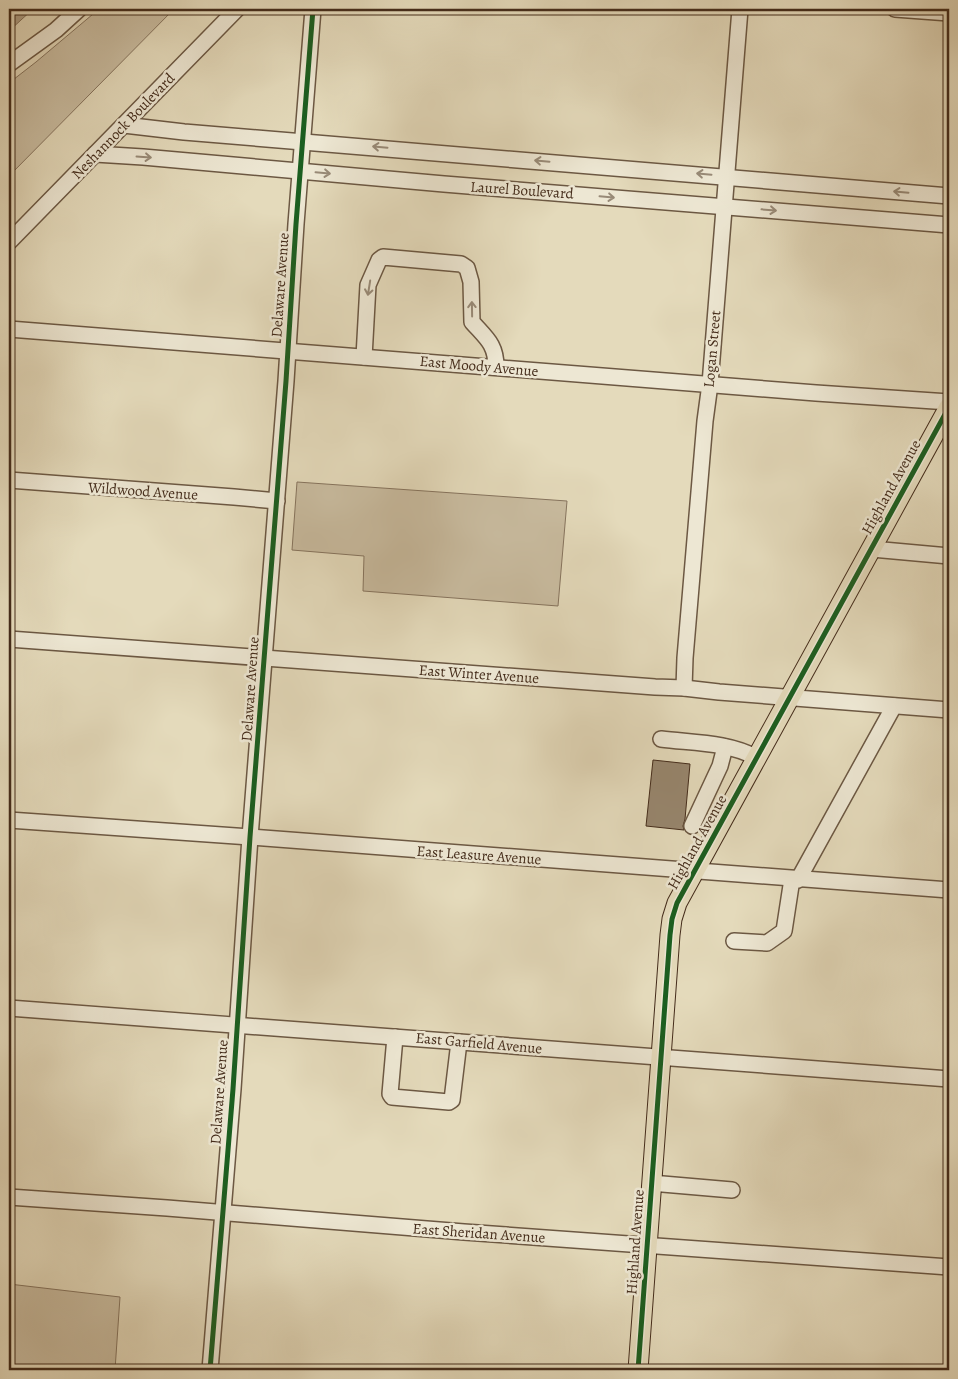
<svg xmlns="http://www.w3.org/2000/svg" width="958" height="1379" viewBox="0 0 958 1379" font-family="Alegreya,serif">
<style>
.green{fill:#c9bca0;stroke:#86745e}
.water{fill:#ae9f85;stroke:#84715b}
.building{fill:#97866e;stroke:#442c1b}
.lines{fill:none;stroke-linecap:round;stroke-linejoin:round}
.minor-casing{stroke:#6c5843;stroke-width:18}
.major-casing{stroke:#442c1b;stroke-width:21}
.minor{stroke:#ede7d3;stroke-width:15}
.major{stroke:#e4dabb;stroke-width:19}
.cycleway-casing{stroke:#ede7d3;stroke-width:8}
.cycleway{stroke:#1b5e20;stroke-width:5}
.oneway{stroke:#988a77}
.labels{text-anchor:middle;stroke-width:5;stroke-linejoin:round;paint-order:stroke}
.street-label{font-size:15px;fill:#442c1b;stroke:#ede7d3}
</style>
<rect width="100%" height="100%" fill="#e4dabb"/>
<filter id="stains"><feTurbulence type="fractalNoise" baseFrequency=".004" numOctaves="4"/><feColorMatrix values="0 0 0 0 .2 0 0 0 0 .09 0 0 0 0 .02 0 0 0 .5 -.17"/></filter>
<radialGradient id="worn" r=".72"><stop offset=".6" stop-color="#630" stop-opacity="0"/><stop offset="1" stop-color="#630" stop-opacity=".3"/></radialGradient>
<g class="green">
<path d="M99,9H174L9,176V83L36,62Z"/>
<path d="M297,482L567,501L558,606L363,591L364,556L292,550Z"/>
<path d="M9,1284L120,1297L115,1370H9Z"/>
</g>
<path class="water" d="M9,9H33L9,31Z"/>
<path class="building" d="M653,760L690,764L685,819L683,826L684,830L646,826Z"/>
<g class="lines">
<g class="minor-casing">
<g id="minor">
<path d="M895,9L949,13"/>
<path d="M9,64L56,30L79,9"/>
<path d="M124,125L184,132L949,196"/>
<path d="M95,154L143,157L444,184L949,225"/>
<path d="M9,242L237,9"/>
<path d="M9,329L816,393L949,402"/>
<path d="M364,357L368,285L379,260L383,257L461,264L467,268L471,282L472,322C486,338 496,344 496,367"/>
<path d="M9,480L234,497L277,501"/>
<path d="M872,549L949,556"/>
<path d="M9,639L655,687L684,688L719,692L949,710"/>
<path d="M684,688L685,658L705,421L710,384L740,9"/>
<path d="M661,739C692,743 729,742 757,758"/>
<path d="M9,820L250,837L949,890"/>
<path d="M692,826L720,766L725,747"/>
<path d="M798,880L894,706"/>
<path d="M734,941L767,943L784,931L792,879"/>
<path d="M9,1008L949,1079"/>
<path d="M395,1037L390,1094L392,1097L449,1102L452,1100L459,1042"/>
<path d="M651,1183L732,1190"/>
<path d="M9,1197L167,1208L464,1232L949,1267"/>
<path d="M210,1370L233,1089L250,837L286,381L296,224L313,9"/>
</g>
</g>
<g class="major-casing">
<path id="major" d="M638,1370L670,935L672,919L677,903L949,407"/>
</g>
<use href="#minor" class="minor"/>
<use href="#major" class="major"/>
<g class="cycleway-casing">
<g id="cycleway">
<path d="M210,1370L233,1089L250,837L286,381L296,224L313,9"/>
<path d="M638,1370L670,935L672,919L677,903L949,407"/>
</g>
</g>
<use href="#cycleway" class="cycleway"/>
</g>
<defs><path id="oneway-shaft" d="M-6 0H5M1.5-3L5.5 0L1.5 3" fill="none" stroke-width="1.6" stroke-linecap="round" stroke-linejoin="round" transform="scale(1.25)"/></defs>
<g class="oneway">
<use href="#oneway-shaft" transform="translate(380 147) rotate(-175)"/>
<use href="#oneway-shaft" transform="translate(144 157) rotate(4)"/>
<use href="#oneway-shaft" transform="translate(542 161) rotate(-175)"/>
<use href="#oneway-shaft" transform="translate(323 173) rotate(5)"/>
<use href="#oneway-shaft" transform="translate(704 174) rotate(-175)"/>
<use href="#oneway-shaft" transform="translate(901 192) rotate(-175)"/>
<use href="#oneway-shaft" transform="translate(607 197) rotate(5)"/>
<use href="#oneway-shaft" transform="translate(769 210) rotate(5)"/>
<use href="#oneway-shaft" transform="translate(369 288) rotate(99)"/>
<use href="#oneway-shaft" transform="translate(472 309) rotate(-91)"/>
</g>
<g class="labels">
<g class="street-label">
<text transform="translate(123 126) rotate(-46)" y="5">Neshannock Boulevard</text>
<text transform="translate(522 190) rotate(4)" y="5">Laurel Boulevard</text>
<text transform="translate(280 285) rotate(-86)" y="5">Delaware Avenue</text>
<text transform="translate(712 349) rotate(-85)" y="5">Logan Street</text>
<text transform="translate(479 366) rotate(5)" y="5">East Moody Avenue</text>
<text transform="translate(891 487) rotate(-61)" y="5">Highland Avenue</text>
<text transform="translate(143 491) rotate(4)" y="5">Wildwood Avenue</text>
<text transform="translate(479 674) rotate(4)" y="5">East Winter Avenue</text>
<text transform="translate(250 689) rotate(-86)" y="5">Delaware Avenue</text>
<text transform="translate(697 842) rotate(-61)" y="5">Highland Avenue</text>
<text transform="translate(479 855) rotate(4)" y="5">East Leasure Avenue</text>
<text transform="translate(479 1043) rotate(5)" y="5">East Garfield Avenue</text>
<text transform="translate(219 1092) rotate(-86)" y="5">Delaware Avenue</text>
<text transform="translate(479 1233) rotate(4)" y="5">East Sheridan Avenue</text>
<text transform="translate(635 1242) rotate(-86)" y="5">Highland Avenue</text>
</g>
</g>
<rect width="958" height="1379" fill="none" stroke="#e4dabb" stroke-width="30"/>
<rect x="10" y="10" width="938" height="1359" fill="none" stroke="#442c1b" stroke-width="2.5"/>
<rect x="15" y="15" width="928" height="1349" fill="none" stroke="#442c1b"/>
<rect width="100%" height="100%" filter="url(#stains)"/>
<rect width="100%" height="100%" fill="url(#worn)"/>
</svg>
